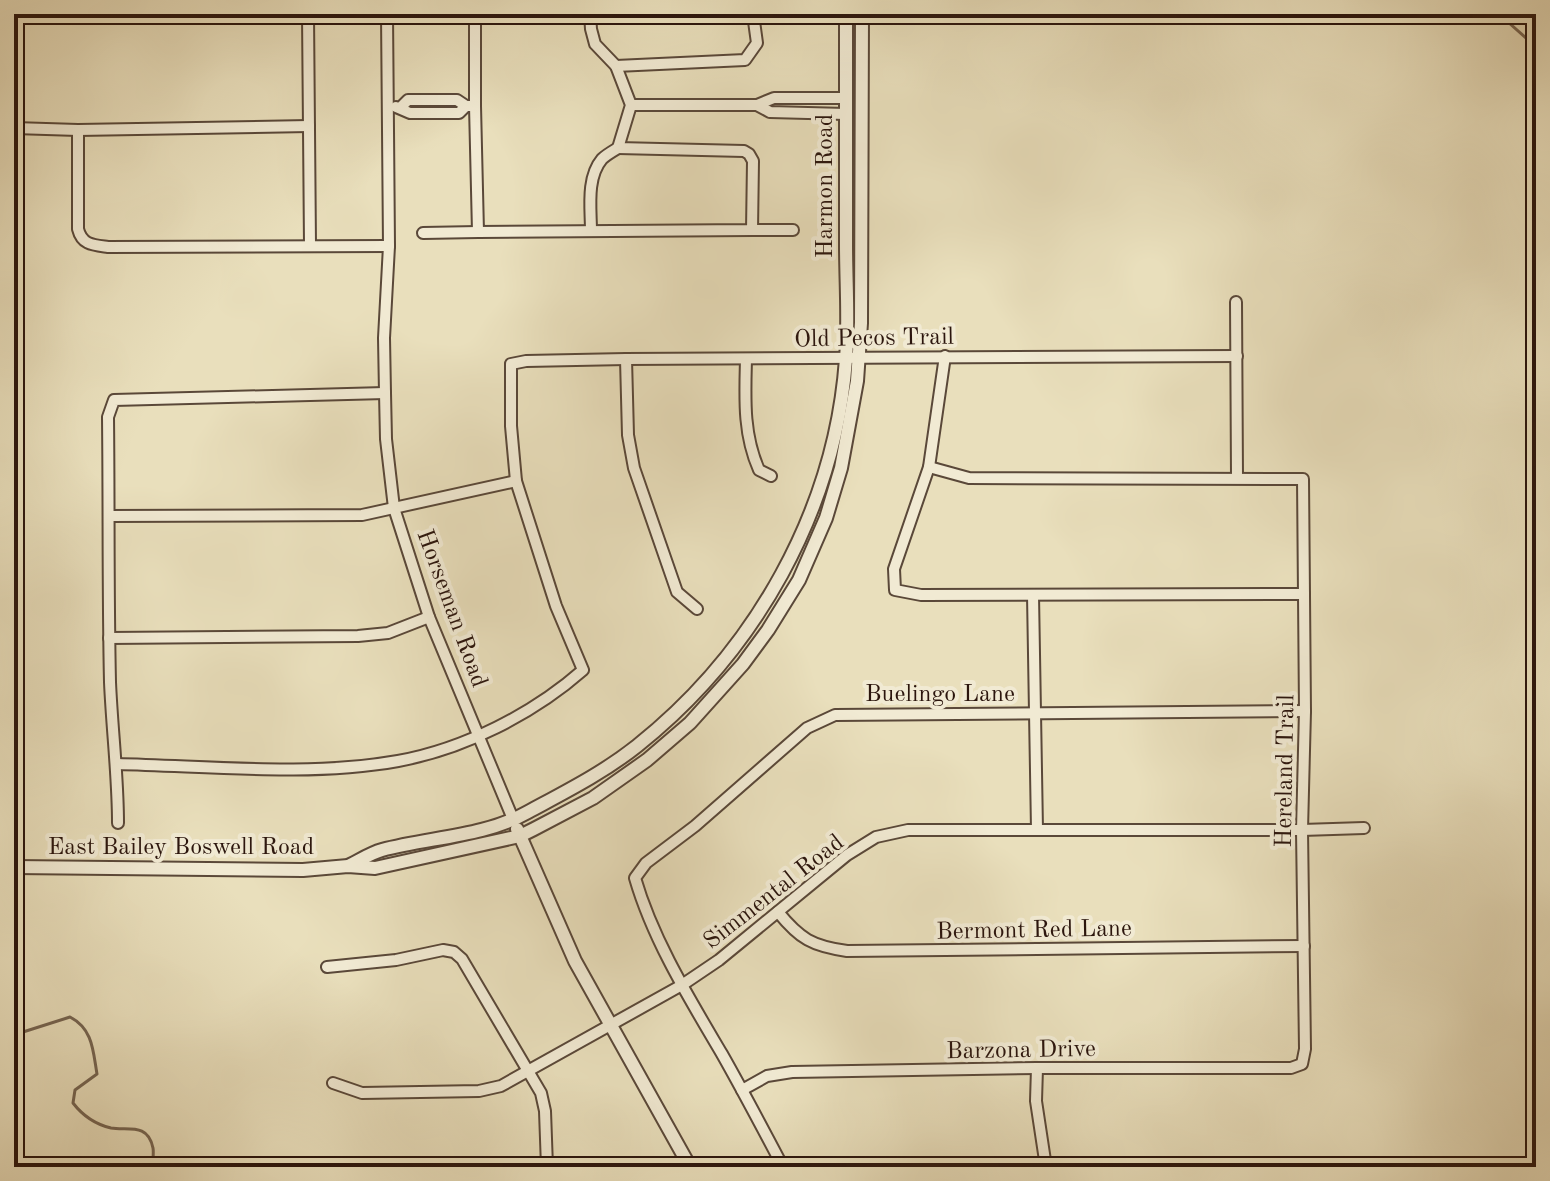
<svg xmlns="http://www.w3.org/2000/svg" width="1550" height="1181" viewBox="0 0 1550 1181" font-family="'Old Standard TT',serif">
<style>
.park{fill:url(#park-dots);stroke:#7a6956;stroke-width:2}
.lines{fill:none;stroke-linecap:round;stroke-linejoin:round}
.stream{stroke:#766552;stroke-width:3}
.minor-casing{stroke:#5a4839;stroke-width:14}
.tertiary-casing{stroke:#5a4839;stroke-width:16}
.minor{stroke:#f1ead3;stroke-width:10}
.tertiary{stroke:#f1ead3;stroke-width:12}
.labels{text-anchor:middle;stroke-width:8;stroke-linejoin:round;paint-order:stroke}
.street-label{font-size:24px;fill:#2b150d;stroke:#f1ead3}
</style>
<defs>
<pattern id="park-dots" width="8" height="8" patternUnits="userSpaceOnUse" patternTransform="scale(2)"><rect width="8" height="8" fill="#c9bd9e"/><path d="M2 2h.1M6 6h.1" fill="none" stroke="#ada287" stroke-width="1.8" stroke-linecap="round"/></pattern>
</defs>
<rect width="100%" height="100%" fill="#e9dfbc"/>
<filter id="stains"><feTurbulence type="fractalNoise" baseFrequency=".0025" numOctaves="4"/><feColorMatrix values="0 0 0 0 .2 0 0 0 0 .09 0 0 0 0 .02 0 0 0 .5 -.17"/></filter>
<radialGradient id="worn" r=".72"><stop offset=".6" stop-color="#630" stop-opacity="0"/><stop offset="1" stop-color="#630" stop-opacity=".3"/></radialGradient>
<path class="park" d="M14,14H19L15,141L17,306L14,835Z"/>
<g class="lines">
<g class="stream">
<path d="M1499,14L1536,47"/>
<path d="M14,1033L23,1032L70,1017C93,1029 93,1051 97,1074L75,1090L73,1103C83,1116 94,1124 111,1128C127,1131 148,1122 153,1148C154,1154 152,1160 154,1167"/>
</g>
<g class="minor-casing">
<g id="minor">
<path d="M308,14L310,245"/>
<path d="M387,14L389,246L384,338L385,393L386,439L394,508L429,617L513,819"/>
<path d="M475,14V106"/>
<path d="M616,66L745,60L757,43L753,14"/>
<path d="M631,105H757L774,98H846"/>
<path d="M757,105L770,112L846,114"/>
<path d="M396,107L410,113H459L466,106"/>
<path d="M401,107L408,100H457L466,106H475L478,232L752,230L753,161L749,154L744,151L618,148L631,105L616,66L595,44L591,29L590,14"/>
<path d="M14,128L78,130L309,126"/>
<path d="M78,130V229C82,245 93,245 108,247L389,246"/>
<path d="M752,230H793"/>
<path d="M591,231C591,209 586,178 602,159C606,155 613,151 618,148"/>
<path d="M423,233L478,232"/>
<path d="M1236,302L1237,477"/>
<path d="M945,356L929,467L894,569L895,590L921,595L1304,594"/>
<path d="M626,359L628,435L634,468L677,592L697,609"/>
<path d="M746,359C745,398 743,434 759,470L771,476"/>
<path d="M109,516L362,515L516,481"/>
<path d="M1033,595L1037,830"/>
<path d="M109,638L358,636L388,633L429,617"/>
<path d="M117,764C209,766 308,777 398,761C464,749 533,714 583,670L556,606L516,481L511,426V364L526,361L626,359L1237,356"/>
<path d="M118,823C118,776 112,729 110,682C108,594 109,505 108,417L114,400L385,393"/>
<path d="M778,912C800,939 812,946 847,951L1304,946"/>
<path d="M327,967L396,960L443,950L454,952L462,959L541,1093L545,1111L547,1167"/>
<path d="M1037,1068L1036,1101L1046,1167"/>
<path d="M333,1083L362,1093L479,1091L501,1086L682,985L719,960L847,855L876,837L908,830H1302L1364,828"/>
<path d="M742,1090L767,1076L792,1072L1037,1068H1291L1302,1064L1305,1049L1302,830L1305,711L1303,479L969,478L929,467"/>
<path d="M783,1167C763,1129 743,1091 722,1054C689,998 653,940 635,878L646,863L695,826L807,728L835,715L1305,711"/>
</g>
</g>
<g class="tertiary-casing">
<g id="tertiary">
<path d="M517,829L575,961L690,1167"/>
<path d="M350,865C360,860 371,853 382,850C430,837 484,837 528,812C565,792 603,773 637,746C755,652 835,511 846,359C849,321 846,282 846,244C846,167 846,91 846,14"/>
<path d="M14,867L303,870L348,866L375,868L520,836L534,829L593,798L647,760L690,723L743,664L768,630L799,580L826,518L841,468L857,381L861,323L862,14"/>
</g>
</g>
<use href="#minor" class="minor"/>
<use href="#tertiary" class="tertiary"/>
</g>
<g class="labels">
<g class="street-label">
<text transform="translate(824 186) rotate(-90)" y="8">Harmon Road</text>
<text transform="translate(874 337) rotate(-1)" y="8">Old Pecos Trail</text>
<text transform="translate(453 608) rotate(70)" y="8">Horseman Road</text>
<text x="940" y="701">Buelingo Lane</text>
<text transform="translate(1284 771) rotate(-89)" y="8">Hereland Trail</text>
<text x="181" y="854">East Bailey Boswell Road</text>
<text transform="translate(773 891) rotate(-38)" y="8">Simmental Road</text>
<text transform="translate(1034 929) rotate(-1)" y="8">Bermont Red Lane</text>
<text transform="translate(1021 1049) rotate(-1)" y="8">Barzona Drive</text>
</g>
</g>
<rect width="1550" height="1181" fill="none" stroke="#e9dfbc" stroke-width="48"/>
<rect x="16" y="16" width="1518" height="1149" fill="none" stroke="#2b150d" stroke-width="4"/>
<rect x="24" y="24" width="1502" height="1133" fill="none" stroke="#2b150d" stroke-width="2"/>
<rect width="100%" height="100%" filter="url(#stains)"/>
<rect width="100%" height="100%" fill="url(#worn)"/>
</svg>
